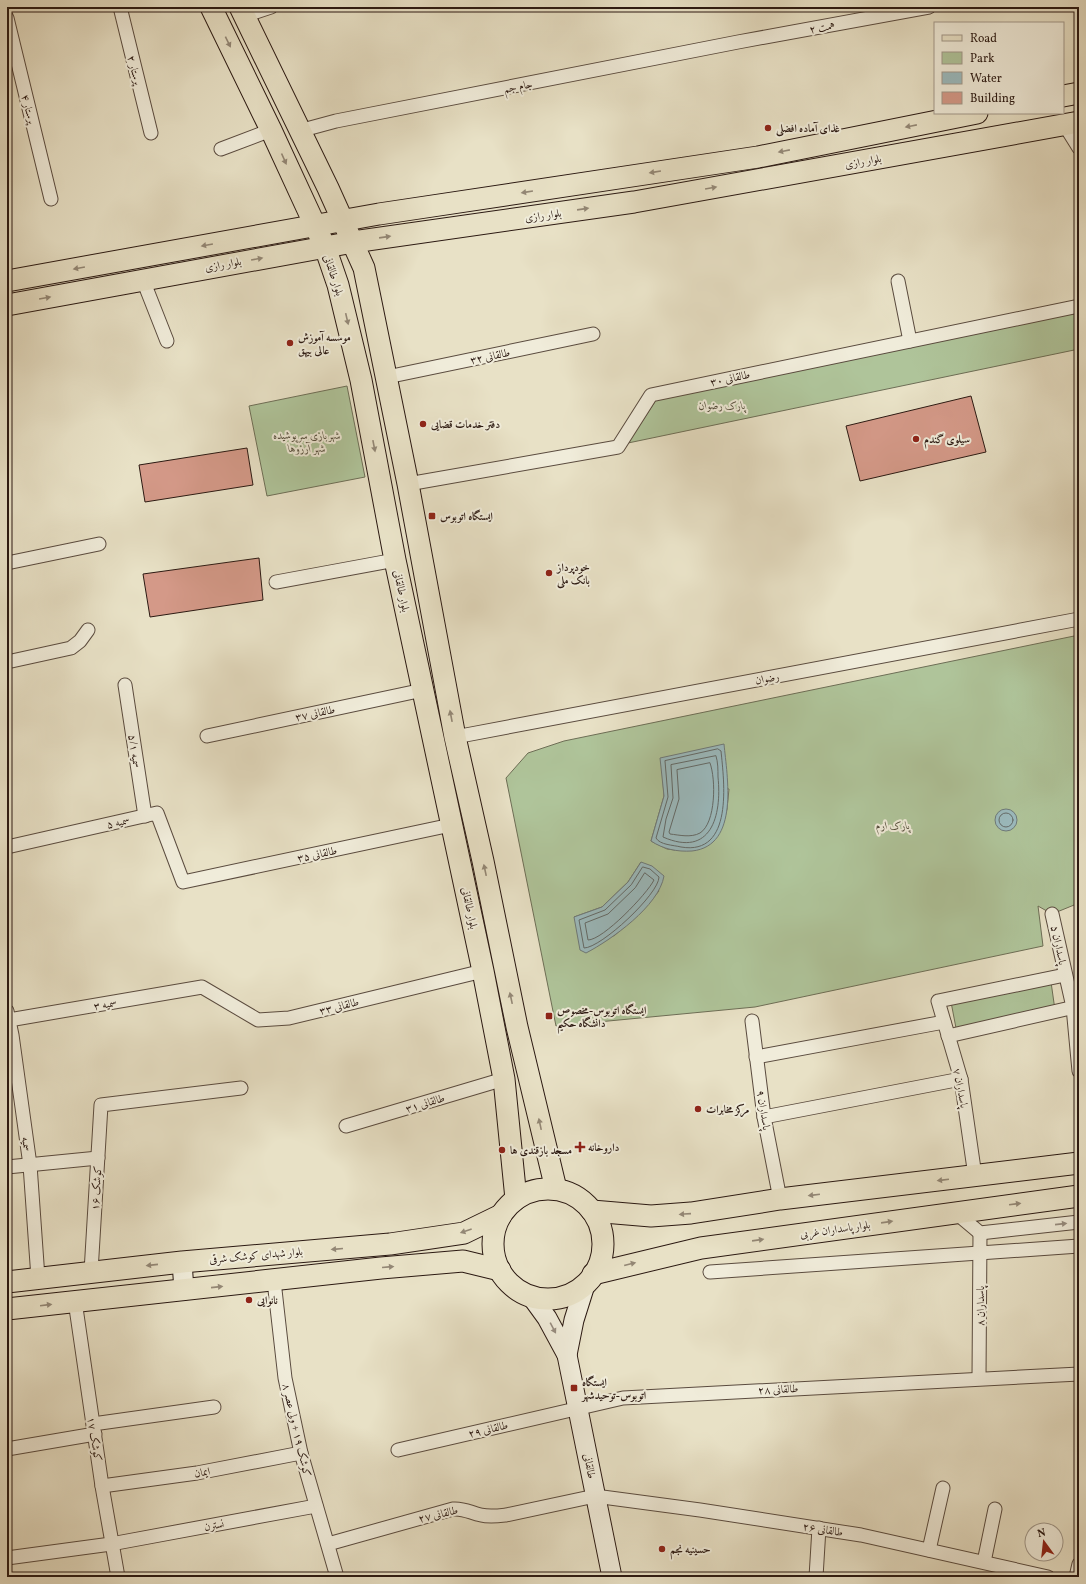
<svg xmlns="http://www.w3.org/2000/svg" width="1086" height="1584" viewBox="0 0 1086 1584" font-family="Vollkorn,Amiri,serif">
<style>
.green{fill:#afc49a;stroke:#6d6e56;fill-rule:evenodd}
.water{fill:#9bbbbf;stroke:#6e7a7a}
.lines{fill:none;stroke-linecap:round;stroke-linejoin:round}
.shore{stroke:#636a68;stroke-width:1}
.building{fill:#d49988;stroke:#2b1912}
.street-casing{stroke:#5a4b3f;stroke-width:15}
.secondary-casing{stroke:#2b1912;stroke-width:21}
.primary-casing{stroke:#2b1912;stroke-width:23}
.street{stroke:#f0ecda;stroke-width:13}
.secondary{stroke:#f0ecda;stroke-width:19}
.primary{stroke:#e8e1c6;stroke-width:21}
.oneway{fill:#938775}
.oneway2{fill:#978d80}
.poi-dot{fill:#8f2418;stroke:#f0ecda;stroke-width:1.5}
.labels{text-anchor:middle;stroke-width:4;stroke-linejoin:round;paint-order:stroke}
.street-label{font-size:11px;fill:#2b1912;stroke:#f0ecda}
.poi-label{font-size:11px;font-weight:bold;fill:#2b1912;stroke:#f0ecda;text-anchor:start}
.park-label{font-size:11px;font-style:italic;fill:#534c3b;stroke:#f0ecda}
</style>
<rect width="100%" height="100%" fill="#e8e1c6"/>
<filter id="stains"><feTurbulence type="fractalNoise" baseFrequency=".005" numOctaves="4"/><feColorMatrix values="0 0 0 0 .2 0 0 0 0 .09 0 0 0 0 .02 0 0 0 .5 -.17"/></filter>
<radialGradient id="worn" r=".72"><stop offset=".6" stop-color="#630" stop-opacity="0"/><stop offset="1" stop-color="#630" stop-opacity=".3"/></radialGradient>
<g class="green">
<path d="M1079,312V349L628,443L656,400Z"/>
<path d="M347,386L365,477L267,496L249,406Z"/>
<path d="M1079,635V903L1052,914L1038,906L1043,946L755,1007L556,1026L506,778L528,753L564,741ZM663,782L729,789L727,809L723,825L675,850L667,849L651,841L664,796ZM641,862L659,891L645,907L614,936L574,917L602,907L628,882Z"/>
<path d="M1051,982L1055,1010L956,1028L951,1002Z"/>
</g>
<g class="water">
<path d="M724,744C727,776 740,846 692,851C677,852 663,849 651,841L664,796L660,758Z"/>
<circle cx="1006" cy="820" r="11"/>
<path d="M641,862L652,866L664,876C659,906 611,940 586,953L580,950L574,917L602,907L628,882Z"/>
</g>
<g class="lines">
<g class="shore">
<path d="M718,749L721,751C724,781 734,856 681,847C673,845 660,845 656,838L668,797L665,761Z"/>
<path d="M716,756C718,762 718,770 718,777C722,816 711,858 663,837L666,819L673,798L671,765Z"/>
<path d="M710,763C716,779 716,823 700,833C691,838 679,835 670,834L669,832L679,799L677,770Z"/>
<circle cx="1006" cy="820" r="7"/>
<path d="M643,867L650,869L659,877C659,894 601,948 584,948L579,920L605,910L631,885Z"/>
<path d="M645,873L654,880C647,894 603,940 588,940L585,923L608,914L635,888Z"/>
</g>
</g>
<g class="building">
<path d="M971,396L986,452L860,481L846,426Z"/>
<path d="M247,448L253,485L145,502L139,465Z"/>
<path d="M259,558L263,600L150,617L143,574Z"/>
</g>
<g class="lines">
<g class="street-casing">
<g id="street">
<path d="M120,7L151,133"/>
<path d="M244,16L271,7"/>
<path d="M7,18L51,199"/>
<path d="M1064,124L1079,148"/>
<path d="M299,131L336,121L738,42L929,7"/>
<path d="M221,149L271,130"/>
<path d="M143,280L167,341"/>
<path d="M898,281L910,341"/>
<path d="M387,377L593,334"/>
<path d="M408,484L618,447L651,395L1079,306"/>
<path d="M7,563L99,544"/>
<path d="M276,582L395,560"/>
<path d="M7,662L71,648L80,641L88,630"/>
<path d="M125,685L145,816"/>
<path d="M207,736L423,690"/>
<path d="M455,737L1079,619"/>
<path d="M7,847L157,813L183,882L451,825"/>
<path d="M1052,914L1073,1007L1079,1071"/>
<path d="M7,1011L12,1035L30,1165L38,1278"/>
<path d="M9,1020L202,987L258,1020L289,1018L483,971"/>
<path d="M752,1021L764,1117L780,1199"/>
<path d="M948,1036L1079,1006"/>
<path d="M756,1057L944,1022"/>
<path d="M764,1117L961,1079"/>
<path d="M346,1126L504,1079"/>
<path d="M7,1167L98,1158"/>
<path d="M975,1176L961,1079L938,1001L1065,975"/>
<path d="M955,1212L980,1233L1079,1222"/>
<path d="M91,1272L101,1105L241,1088"/>
<path d="M710,1272L1079,1246"/>
<path d="M274,1281L285,1378L301,1453L337,1577"/>
<path d="M75,1301L102,1486L118,1577"/>
<path d="M979,1378L980,1233"/>
<path d="M93,1424L214,1407"/>
<path d="M7,1449L95,1434"/>
<path d="M398,1450L623,1398L1079,1374"/>
<path d="M102,1486L197,1473L301,1453"/>
<path d="M328,1544L453,1509C464,1508 471,1513 481,1515C489,1517 497,1516 506,1515L595,1496L700,1510L861,1535L1048,1577"/>
<path d="M929,1550L943,1488"/>
<path d="M7,1558L111,1544L316,1506"/>
<path d="M984,1562L995,1509"/>
<path d="M816,1577L819,1528"/>
<path d="M1076,1577L1079,1564"/>
</g>
</g>
<g class="secondary-casing">
<g id="secondary">
<path d="M182,1262L184,1290"/>
<path d="M531,1296L547,1318L567,1355L574,1320L585,1285"/>
<path d="M567,1355L612,1577"/>
</g>
</g>
<g class="primary-casing">
<g id="primary">
<path d="M211,7L271,130L325,247L338,285L361,380L395,560L483,971L504,1079L516,1199"/>
<path d="M240,7L328,188L364,268L408,484L455,737L483,861L517,1027L556,1189"/>
<path d="M1063,96L1079,93"/>
<path d="M7,281L379,214L758,157L977,113"/>
<path d="M7,305L353,242L634,202L1079,122"/>
<circle cx="548" cy="1244" r="55"/>
<path d="M592,1211L651,1216L691,1213L780,1199L1079,1163"/>
<path d="M593,1274L701,1248L1079,1196"/>
<path d="M7,1282L182,1262L390,1244L464,1233L501,1215"/>
<path d="M7,1309L381,1268L463,1261L500,1270"/>
</g>
</g>
<use href="#street" class="street"/>
<use href="#secondary" class="secondary"/>
<use href="#primary" class="primary"/>
</g>
<defs><path id="oneway-solid" d="M-6-.8H1V-3.2L6.5 0L1 3.2V.8H-6Z"/></defs>
<g class="oneway">
<use href="#oneway-solid" transform="translate(228 42) rotate(64)"/>
<use href="#oneway-solid" transform="translate(911 126) rotate(169)"/>
<use href="#oneway-solid" transform="translate(784 151) rotate(169)"/>
<use href="#oneway-solid" transform="translate(284 159) rotate(66)"/>
<use href="#oneway-solid" transform="translate(655 172) rotate(171)"/>
<use href="#oneway-solid" transform="translate(711 188) rotate(-10)"/>
<use href="#oneway-solid" transform="translate(527 192) rotate(171)"/>
<use href="#oneway-solid" transform="translate(583 209) rotate(-8)"/>
<use href="#oneway-solid" transform="translate(385 237) rotate(-8)"/>
<use href="#oneway-solid" transform="translate(207 245) rotate(170)"/>
<use href="#oneway-solid" transform="translate(257 259) rotate(-10)"/>
<use href="#oneway-solid" transform="translate(79 268) rotate(170)"/>
<use href="#oneway-solid" transform="translate(45 298) rotate(-10)"/>
<use href="#oneway-solid" transform="translate(347 319) rotate(77)"/>
<use href="#oneway-solid" transform="translate(374 446) rotate(79)"/>
<use href="#oneway-solid" transform="translate(451 716) rotate(-101)"/>
<use href="#oneway-solid" transform="translate(485 870) rotate(-102)"/>
<use href="#oneway-solid" transform="translate(511 998) rotate(-102)"/>
<use href="#oneway-solid" transform="translate(540 1124) rotate(-102)"/>
<use href="#oneway-solid" transform="translate(943 1180) rotate(173)"/>
<use href="#oneway-solid" transform="translate(814 1195) rotate(173)"/>
<use href="#oneway-solid" transform="translate(1015 1204) rotate(-7)"/>
<use href="#oneway-solid" transform="translate(685 1214) rotate(176)"/>
<use href="#oneway-solid" transform="translate(887 1222) rotate(-8)"/>
<use href="#oneway-solid" transform="translate(466 1231) rotate(161)"/>
<use href="#oneway-solid" transform="translate(758 1240) rotate(-8)"/>
<use href="#oneway-solid" transform="translate(337 1249) rotate(175)"/>
<use href="#oneway-solid" transform="translate(630 1264) rotate(-14)"/>
<use href="#oneway-solid" transform="translate(152 1265) rotate(174)"/>
<use href="#oneway-solid" transform="translate(388 1267) rotate(-5)"/>
<use href="#oneway-solid" transform="translate(217 1287) rotate(-6)"/>
<use href="#oneway-solid" transform="translate(46 1305) rotate(-7)"/>
</g>
<g class="oneway2">
<use href="#oneway-solid" transform="translate(1061 1224) rotate(-6)"/>
<use href="#oneway-solid" transform="translate(553 1328) rotate(62)"/>
</g>
<g class="poi-dot">
<circle cx="768" cy="128" r="4"/>
<circle cx="290" cy="343" r="4"/>
<circle cx="423" cy="424" r="4"/>
<circle cx="916" cy="439" r="4"/>
<rect x="428" y="512" width="8" height="8" rx="2"/>
<circle cx="549" cy="573" r="4"/>
<rect x="545" y="1012" width="8" height="8" rx="2"/>
<circle cx="698" cy="1109" r="4"/>
<path d="M578 1141h4v4h4v4h-4v4h-4v-4h-4v-4h4z"/>
<circle cx="502" cy="1150" r="4"/>
<circle cx="249" cy="1300" r="4"/>
<rect x="570" y="1384" width="8" height="8" rx="2"/>
<circle cx="662" cy="1549" r="4"/>
</g>
<g class="labels">
<g class="street-label">
<text transform="translate(822 27) rotate(-10)" y="4">همت ۲</text>
<text transform="translate(135 70) rotate(76)" y="4">پرستار ۲</text>
<text transform="translate(518 86) rotate(-11)" y="4">جام جم</text>
<text transform="translate(29 109) rotate(76)" y="4">پرستار ۴</text>
<text transform="translate(863 161) rotate(-10)" y="4">بلوار رازی</text>
<text transform="translate(543 215) rotate(-8)" y="4">بلوار رازی</text>
<text transform="translate(223 264) rotate(-10)" y="4">بلوار رازی</text>
<text transform="translate(334 275) rotate(72)" y="4">بلوار طالقانی</text>
<text transform="translate(490 356) rotate(-12)" y="4">طالقانی ۳۲</text>
<text transform="translate(730 378) rotate(-12)" y="4">طالقانی ۳۰</text>
<text transform="translate(402 591) rotate(78)" y="4">بلوار طالقانی</text>
<text transform="translate(767 678) rotate(-11)" y="4">رضوان</text>
<text transform="translate(315 713) rotate(-12)" y="4">طالقانی ۳۷</text>
<text transform="translate(135 751) rotate(81)" y="4">سمیه ۵/۱</text>
<text transform="translate(118 822) rotate(-13)" y="4">سمیه ۵</text>
<text transform="translate(317 854) rotate(-12)" y="4">طالقانی ۳۵</text>
<text transform="translate(470 908) rotate(78)" y="4">بلوار طالقانی</text>
<text transform="translate(1059 945) rotate(78)" y="4">پاسداران ۵</text>
<text transform="translate(105 1004) rotate(-10)" y="4">سمیه ۳</text>
<text transform="translate(339 1006) rotate(-14)" y="4">طالقانی ۳۳</text>
<text transform="translate(961 1088) rotate(79)" y="4">پاسداران ۷</text>
<text transform="translate(425 1103) rotate(-17)" y="4">طالقانی ۳۱</text>
<text transform="translate(764 1110) rotate(81)" y="4">پاسداران ۹</text>
<text transform="translate(27 1144) rotate(82)" y="4">سمیه</text>
<text transform="translate(96 1188) rotate(-86)" y="4">کوشک ۱۶</text>
<text transform="translate(835 1229) rotate(-8)" y="4">بلوار پاسداران غربی</text>
<text transform="translate(256 1255) rotate(-5)" y="4">بلوار شهدای کوشک شرقی</text>
<text transform="translate(980 1306) rotate(-90)" y="4">پاسداران ۸</text>
<text transform="translate(778 1389) rotate(-3)" y="4">طالقانی ۲۸</text>
<text transform="translate(488 1429) rotate(-13)" y="4">طالقانی ۲۹</text>
<text transform="translate(297 1430) rotate(77)" y="4">کوشک ۱۹ + ولی عصر ۸</text>
<text transform="translate(95 1439) rotate(81)" y="4">کوشک ۱۷</text>
<text transform="translate(590 1466) rotate(80)" y="4">طالقانی</text>
<text transform="translate(202 1472) rotate(-10)" y="4">ایمان</text>
<text transform="translate(438 1514) rotate(-13)" y="4">طالقانی ۲۷</text>
<text transform="translate(214 1525) rotate(-11)" y="4">نسترن</text>
<text transform="translate(823 1529) rotate(9)" y="4">طالقانی ۲۶</text>
</g>
<g class="poi-label">
<text x="776" y="132">غذای آماده افضلی</text>
<text x="298" y="341">موسسه آموزش<tspan x="298" dy="13">عالی بیهق</tspan></text>
<text x="431" y="428">دفتر خدمات قضایی</text>
<text x="924" y="443">سیلوی گندم</text>
<text x="440" y="520">ایستگاه اتوبوس</text>
<text x="557" y="571">خودپرداز<tspan x="557" dy="13">بانک ملی</tspan></text>
<text x="557" y="1014">ایستگاه اتوبوس-مخصوص<tspan x="557" dy="13">دانشگاه حکیم</tspan></text>
<text x="706" y="1113">مرکز مخابرات</text>
<text x="588" y="1151">داروخانه</text>
<text x="510" y="1154">مسجد بازقندی ها</text>
<text x="257" y="1304">نانوایی</text>
<text x="582" y="1386">ایستگاه<tspan x="582" dy="13">اتوبوس-توحیدشهر</tspan></text>
<text x="670" y="1553">حسینیه نجم</text>
</g>
<g class="park-label">
<text x="722" y="409">پارک رضوان</text>
<text x="307" y="439">شهربازی سرپوشیده<tspan x="307" dy="13">شهر آرزوها</tspan></text>
<text x="893" y="829">پارک ارم</text>
</g>
</g>
<rect width="1086" height="1584" fill="none" stroke="#e8e1c6" stroke-width="24"/>
<rect x="8" y="8" width="1070" height="1568" fill="none" stroke="#2b1912" stroke-width="2"/>
<rect x="12" y="12" width="1062" height="1560" fill="none" stroke="#2b1912"/>
<rect x="934" y="22" width="130" height="92" fill="#f0ecda" stroke="#a1988a"/>
<rect x="942" y="35" width="20" height="6" fill="#e8e1c6" stroke="#a1988a"/>
<text x="970" y="42" font-size="12" fill="#2b1912">Road</text>
<rect x="942" y="52" width="20" height="12" fill="#afc49a" stroke="#a1988a"/>
<text x="970" y="62" font-size="12" fill="#2b1912">Park</text>
<rect x="942" y="72" width="20" height="12" fill="#9bbbbf" stroke="#a1988a"/>
<text x="970" y="82" font-size="12" fill="#2b1912">Water</text>
<rect x="942" y="92" width="20" height="12" fill="#d49988" stroke="#a1988a"/>
<text x="970" y="102" font-size="12" fill="#2b1912">Building</text>
<g transform="translate(1044 1542) rotate(345)"><circle r="19" fill="#f0ecda" stroke="#a1988a"/>
<path d="M0-3L7 15L0 10L-7 15Z" fill="#8f2418"/>
<text y="-6" font-size="11" font-weight="bold" text-anchor="middle" fill="#2b1912">N</text>
</g>
<rect width="100%" height="100%" filter="url(#stains)"/>
<rect width="100%" height="100%" fill="url(#worn)"/>
</svg>
